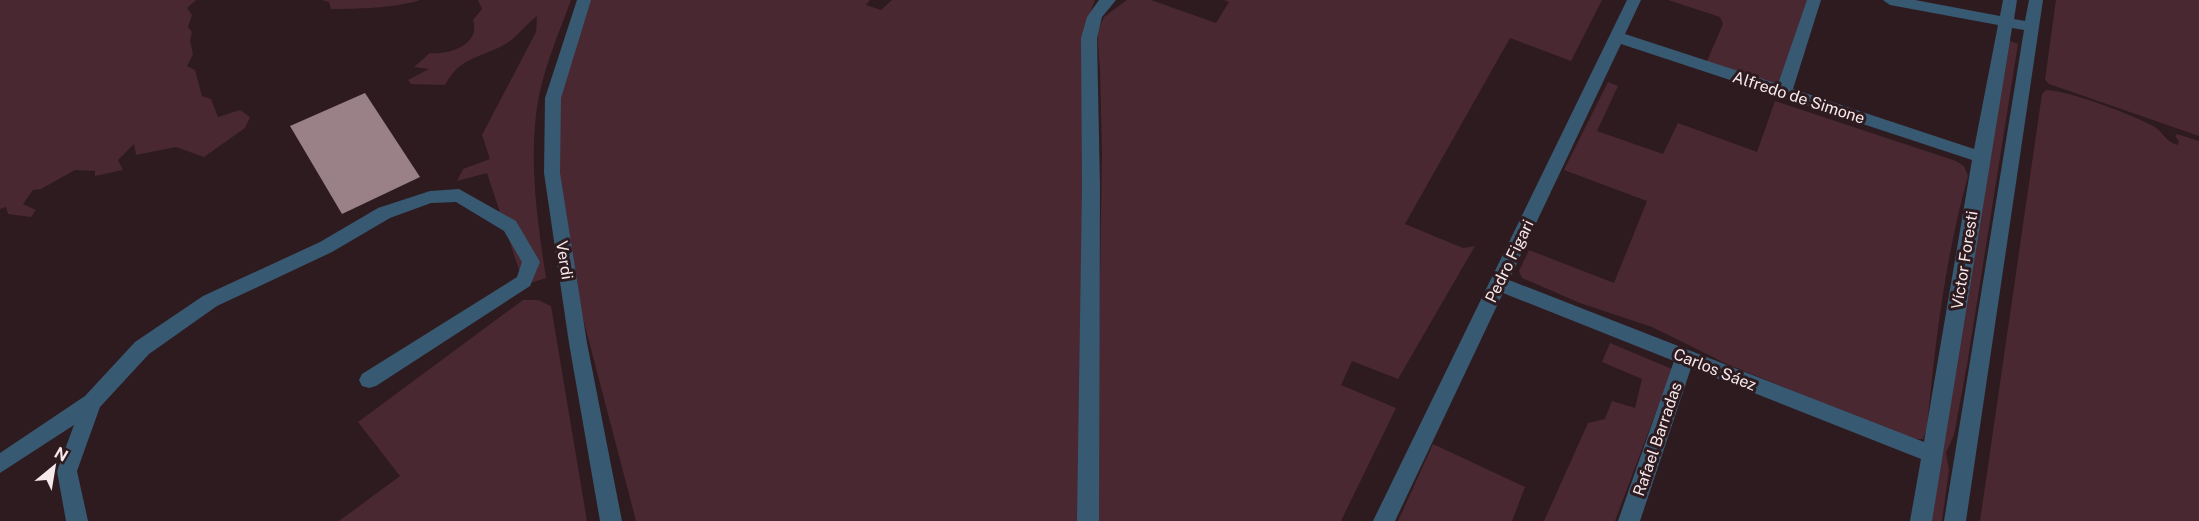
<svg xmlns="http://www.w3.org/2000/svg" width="2199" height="521" viewBox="0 0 2199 521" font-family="'Public Sans',sans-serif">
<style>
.green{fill:#492831}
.building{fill:#9a8187}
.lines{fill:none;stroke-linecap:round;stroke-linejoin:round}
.minor{fill:#385972;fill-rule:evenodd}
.labels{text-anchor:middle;stroke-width:6;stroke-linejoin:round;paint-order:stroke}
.street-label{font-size:16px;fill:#f6e8eb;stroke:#2e1b1f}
</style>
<rect width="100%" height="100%" fill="#2e1b1f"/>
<g class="green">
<path d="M0,0H202H196L187,8L192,15L188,27L192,32L190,41L193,54L187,66L195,70L202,96L211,99L218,117L240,110L250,117L245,128L204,157L176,147L136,155L134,144L118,160L123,170L95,176V171L75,170L41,189L33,190L23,204L36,210L31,217L8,214L6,207L0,209Z"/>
<path d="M322,0H420C395,8 358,9 331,9L329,2Z"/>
<path d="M478,0H571C560,30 547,60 540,91C527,152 537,218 546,278L524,285L487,173L457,181L463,169L490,159L482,135L536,32L537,16C525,25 515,40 502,46C476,59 460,58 445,85L411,84L408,80L429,69L414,67L430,53C450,55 481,44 473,20L482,9Z"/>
<path d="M590,0H870L866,5L881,10L892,0H1095L1089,16L1084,100L1078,521H636L551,196V123Z"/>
<path d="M1127,0H1151L1216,23L1229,2L1224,0H1602L1571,61L1510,38L1405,224L1463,248L1475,246L1398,379L1352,361L1341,385L1396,408L1341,521H1096L1102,153L1100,70L1097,33L1104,17Z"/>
<path d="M1668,0H1812L1785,87L1704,68L1723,24L1720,17Z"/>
<path d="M2056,0H2199V136L2049,84L2045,80Z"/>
<path d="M2005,39L2018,44L1967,365L1954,435L1946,453L1949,470L1942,521H1924Z"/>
<path d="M1608,82L1618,86L1597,131L1663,154L1678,123L1757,152L1775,101L1956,161L1964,166L1968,176C1945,259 1935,343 1927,428L1923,439H1911L1727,364L1652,327L1580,303L1522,278L1519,271L1529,250L1614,283L1647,201L1564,170Z"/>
<path d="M2046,90C2071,91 2130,114 2153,126C2163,131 2165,142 2178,145L2179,141L2175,136L2177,134L2199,141V521H1980L2042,94Z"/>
<path d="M523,300H538L551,306L587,521H339L400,476L358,422Z"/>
<path d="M1610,343L1672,369L1615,521H1544L1588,423L1605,419L1612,401L1635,408L1642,379L1602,362Z"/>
<path d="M1433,444L1525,487L1512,521H1398Z"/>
</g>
<path class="building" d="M365,93L420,177L342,214L290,126Z"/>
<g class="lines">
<g class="minor">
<path d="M577,0H591L561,98L560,173L587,343L622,521H600L569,343L544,173L545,98Z"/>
<path d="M1099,0H1116L1102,17L1097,38L1100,187L1099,521H1077L1082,187L1081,38L1087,17Z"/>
<path d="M1627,0H1641L1625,34L1778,84L1807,0H1821L1793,89L1974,149L1998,25L1890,5L1883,0H1915L2000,16L2003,0H2017L2014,19L2025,21L2029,0H2043L1966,521H1944L2024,30L2012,28L1932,521H1910L1921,459L1691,368L1640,521H1618L1674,361L1503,293L1395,521H1373ZM1621,44L1972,160L1924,442L1509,280Z"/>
<path d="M459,189L516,221L540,262L530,286L376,386L369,388L362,386L359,380L362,374L517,277L522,262L504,231L456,202L431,203L390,218L332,252L217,306L149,354L100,407L77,471L88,521H66L57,471L74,425L0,473V453L85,396L135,342L203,296L320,242L378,208L430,191Z"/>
</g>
</g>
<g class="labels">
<g class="street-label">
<text transform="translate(1799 97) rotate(18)" y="6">Alfredo de Simone</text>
<text transform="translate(565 260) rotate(81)" y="6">Verdi</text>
<text transform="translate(1964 260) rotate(-81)" y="6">Víctor Foresti</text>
<text transform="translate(1509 261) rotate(-64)" y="6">Pedro Figari</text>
<text transform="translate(1715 369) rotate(22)" y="6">Carlos Sáez</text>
<text transform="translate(1657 439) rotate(-71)" y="6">Rafael Barradas</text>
</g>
</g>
<g transform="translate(54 467) rotate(30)" stroke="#2e1b1f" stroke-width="4.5" paint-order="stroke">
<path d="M0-4.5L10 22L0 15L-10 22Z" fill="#f6e8eb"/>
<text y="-9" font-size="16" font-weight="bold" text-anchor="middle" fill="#f6e8eb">N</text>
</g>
</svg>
